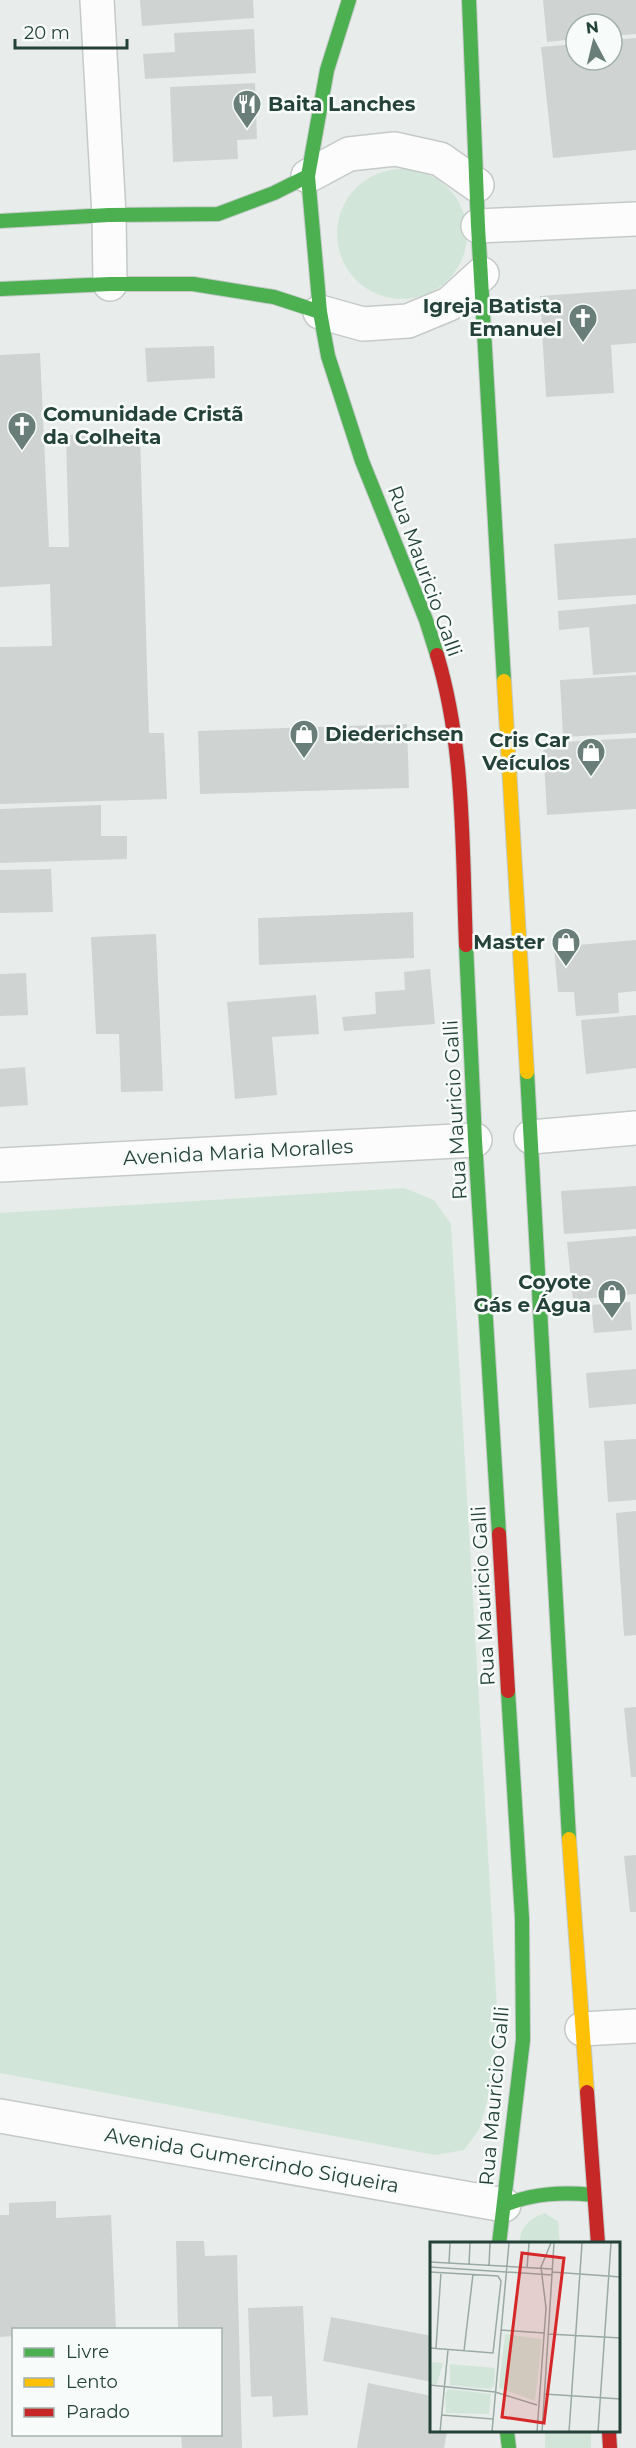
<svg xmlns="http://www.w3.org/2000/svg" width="636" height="2448" viewBox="0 0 636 2448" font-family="Montserrat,sans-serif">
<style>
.green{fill:#d1e6d8}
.building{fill:#cfd4d2}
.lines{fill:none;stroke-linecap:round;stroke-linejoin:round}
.street-casing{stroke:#c5cac8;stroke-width:36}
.fast-casing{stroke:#c3cbc8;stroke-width:16}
.slow-casing{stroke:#c3cbc8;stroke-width:16}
.jam-casing{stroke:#c3cbc8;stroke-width:16}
.street{stroke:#fcfcfc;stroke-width:33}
.fast{stroke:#4caf50;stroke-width:14}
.slow{stroke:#ffc107;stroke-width:14}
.jam{stroke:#c62828;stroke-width:14}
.labels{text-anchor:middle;stroke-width:5;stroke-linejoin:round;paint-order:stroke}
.poi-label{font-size:20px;font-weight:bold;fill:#24423a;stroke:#f7fbf9;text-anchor:end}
.street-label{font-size:20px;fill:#24423a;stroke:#f7fbf9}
.inset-road{fill:none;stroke:#9aa9a4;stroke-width:1.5}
.view{fill:#d62828;fill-opacity:0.15;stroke:#d62828;stroke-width:3}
.inset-edge{fill:none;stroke:#24423a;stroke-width:3}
</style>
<rect width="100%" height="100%" fill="#e8edeb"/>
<g class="green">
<circle cx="402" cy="234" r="65"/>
<path d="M404,1188L434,1200L451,1224L498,2024L491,2088L479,2130L464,2150L435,2155L0,2073V1213Z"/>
<path d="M544,2213L558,2221L560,2244H520C519,2227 530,2219 544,2213Z"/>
<rect x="545" y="2432" width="46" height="16"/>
</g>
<g class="building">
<path d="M140,0H253L254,18L142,26Z"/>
<path d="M543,0H636V34L612,36V24H576V39L547,42Z"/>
<path d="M254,29L256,73L145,79L143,54L175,52L174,33Z"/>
<path d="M636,38V150L553,158L541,47L576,44V60H612V40Z"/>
<path d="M255,83L257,139L237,140L238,159L173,162L170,87Z"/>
<path d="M636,289V343L611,345L614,393L546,397L540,296Z"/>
<path d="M214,346L215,378L147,382L145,348Z"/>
<path d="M40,353L49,547H69L66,435L140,433L149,733H164L167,799L0,804V647L52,646L50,584L0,587V355Z"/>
<path d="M636,538V595L558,600L554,544Z"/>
<path d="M636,604V672L593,675L589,627L559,630L558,611Z"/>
<path d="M636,675V733L563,737L560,680Z"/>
<path d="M407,724L409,788L200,794L198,731Z"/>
<path d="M636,738V809L547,815L543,743Z"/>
<path d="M101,805V836H127V859L0,863V809Z"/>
<path d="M51,869L53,912L0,913V870Z"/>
<path d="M413,912L414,958L259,965L258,918Z"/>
<path d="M156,934L163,1091L121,1092L119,1034H96L91,937Z"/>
<path d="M636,940V991L618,993L619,1013L576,1016L574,992H558L554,947Z"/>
<path d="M430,969L435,1024L344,1031L342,1017L376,1014L375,992L405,990L404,972Z"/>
<path d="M26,973L28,1015L0,1016V974Z"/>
<path d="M316,995L319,1034L272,1037L277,1095L235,1099L227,1002Z"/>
<path d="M636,1015V1068L586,1074L581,1020Z"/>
<path d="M25,1067L28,1105L0,1107V1069Z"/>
<path d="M636,1186V1229L564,1234L561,1191Z"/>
<path d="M636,1236V1294L573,1300L567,1242Z"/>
<path d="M630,1302L632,1330L594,1333L591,1305Z"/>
<path d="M636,1369V1404L589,1408L586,1373Z"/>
<path d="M636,1439V1500L608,1502L604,1441Z"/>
<path d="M636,1511V1635L624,1636L616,1513Z"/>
<path d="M636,1707V1777H631L624,1708Z"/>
<path d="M636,1855V1912H630L624,1856Z"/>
<path d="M56,2201V2218L111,2215L116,2330H14V2336L0,2337V2215H9V2203Z"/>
<path d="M176,2241H204L205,2256L237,2255L242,2448H182L181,2434H220V2330H178Z"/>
<path d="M303,2306L308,2415L273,2417L272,2396L251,2397L248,2308Z"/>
<path d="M331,2317L432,2336V2382L323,2361Z"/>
<path d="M368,2383L432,2396V2432H447L444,2448H357Z"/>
</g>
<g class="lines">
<g class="street-casing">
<g id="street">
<path d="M97,0L109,215L110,284"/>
<path d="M308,176L349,154L395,149L440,159L477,185"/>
<path d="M478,226L636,219"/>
<path d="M320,312L363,324L408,321L449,304L482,274"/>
<path d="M531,1137L636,1128"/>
<path d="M0,1165L475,1140"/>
<path d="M582,2029L636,2026"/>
<path d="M0,2116L504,2205"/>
</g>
</g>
<g class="fast-casing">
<g id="fast">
<path d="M349,0L327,70L308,176L320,312L328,356L362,461L426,620L437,655"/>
<path d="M469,0L478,226L504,681"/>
<path d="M0,221L109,215L218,214L274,193L308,176"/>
<path d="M0,289L110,284H193L274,297L320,312"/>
<path d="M466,945L475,1140L499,1534"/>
<path d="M527,1072L569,1839"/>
<path d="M504,2205C535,2193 561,2192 594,2195"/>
<path d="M499,2244L523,2040L522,1918L508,1691"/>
<path d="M507,2432L509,2448"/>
</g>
</g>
<g class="slow-casing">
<g id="slow">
<path d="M504,681L527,1072"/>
<path d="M569,1839L587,2092"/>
</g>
</g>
<g class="jam-casing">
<g id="jam">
<path d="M437,655C465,748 462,848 466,945"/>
<path d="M499,1534L508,1691"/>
<path d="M587,2092L598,2244"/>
<path d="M609,2432L610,2448"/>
</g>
</g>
<use href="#street" class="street"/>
<use href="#fast" class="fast"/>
<use href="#slow" class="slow"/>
<use href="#jam" class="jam"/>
</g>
<defs>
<g id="restaurant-pin" transform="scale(1.5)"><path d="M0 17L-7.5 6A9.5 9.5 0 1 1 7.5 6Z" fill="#697e78" stroke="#f7fbf9"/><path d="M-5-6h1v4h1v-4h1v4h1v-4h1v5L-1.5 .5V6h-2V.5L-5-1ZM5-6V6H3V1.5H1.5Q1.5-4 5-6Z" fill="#fff"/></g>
<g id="church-pin" transform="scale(1.5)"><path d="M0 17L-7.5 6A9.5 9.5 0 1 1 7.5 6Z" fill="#697e78" stroke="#f7fbf9"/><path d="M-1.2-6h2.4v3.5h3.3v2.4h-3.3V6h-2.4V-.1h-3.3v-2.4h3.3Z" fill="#fff"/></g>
<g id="shop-pin" transform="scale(1.5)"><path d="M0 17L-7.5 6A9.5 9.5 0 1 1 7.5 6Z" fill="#697e78" stroke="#f7fbf9"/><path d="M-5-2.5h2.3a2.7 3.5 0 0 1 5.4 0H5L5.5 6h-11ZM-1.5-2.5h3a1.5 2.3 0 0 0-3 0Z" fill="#fff"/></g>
</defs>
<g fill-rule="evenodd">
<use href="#restaurant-pin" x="247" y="104"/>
<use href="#church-pin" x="583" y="318"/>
<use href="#church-pin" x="22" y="426"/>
<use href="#shop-pin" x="304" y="734"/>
<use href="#shop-pin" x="591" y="752"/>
<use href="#shop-pin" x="566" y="942"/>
<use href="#shop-pin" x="612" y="1294"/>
</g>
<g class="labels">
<g class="poi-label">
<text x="268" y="111" text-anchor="start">Baita Lanches</text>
<text x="562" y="313">Igreja Batista<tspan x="562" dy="23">Emanuel</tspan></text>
<text x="43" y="421" text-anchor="start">Comunidade Cristã<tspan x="43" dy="23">da Colheita</tspan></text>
<text x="325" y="741" text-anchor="start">Diederichsen</text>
<text x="570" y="747">Cris Car<tspan x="570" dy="23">Veículos</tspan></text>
<text x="545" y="949">Master</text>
<text x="591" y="1289">Coyote<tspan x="591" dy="23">Gás e Água</tspan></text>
</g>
<g class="street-label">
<text transform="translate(425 571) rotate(70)" y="7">Rua Mauricio Galli</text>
<text transform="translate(455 1110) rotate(-93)" y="7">Rua Mauricio Galli</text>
<text transform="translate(238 1152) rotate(-3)" y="7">Avenida Maria Moralles</text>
<text transform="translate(483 1596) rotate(-93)" y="7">Rua Mauricio Galli</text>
<text transform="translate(494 2096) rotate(-85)" y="7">Rua Mauricio Galli</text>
<text transform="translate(252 2160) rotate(10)" y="7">Avenida Gumercindo Siqueira</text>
</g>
</g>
<g transform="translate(430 2242)">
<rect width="190" height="190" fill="#e8edeb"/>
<path d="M75,92L112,97L105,159L69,146ZM0,120L13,121L7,142H0ZM20,122L65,126L64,144L60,147L20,143ZM18,147L61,152L59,172L16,171L15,152Z" fill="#d1e6d8"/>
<path class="inset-road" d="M0,20L122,27M19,22L20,1M39,23L40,1M59,24L60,1M0,25L122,33M97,26L99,1M0,30L68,34L71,39L63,111L0,106M122,30L191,35M71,88L114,91M118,92L191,96M6,106L11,30M34,109L43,32M0,143L65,150L107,163M114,152L191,157M11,173L63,177M10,190L18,108M62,190L79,1M107,190L116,66L111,25L121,1M112,190L124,1M139,190L152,1M168,190L181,1"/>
<path class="view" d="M92,11L134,16L114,181L72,175Z"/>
<rect width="190" height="190" class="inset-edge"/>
</g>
<rect x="12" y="2328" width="210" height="108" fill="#f7fbf9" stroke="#a3b1ad" stroke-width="1.5"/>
<rect x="24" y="2348" width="30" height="9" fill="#4caf50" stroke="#a3b1ad" stroke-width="1.5"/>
<text x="66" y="2358" font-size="18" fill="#24423a">Livre</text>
<rect x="24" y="2378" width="30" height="9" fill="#ffc107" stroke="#a3b1ad" stroke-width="1.5"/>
<text x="66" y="2388" font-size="18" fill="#24423a">Lento</text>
<rect x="24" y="2408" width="30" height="9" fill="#c62828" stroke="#a3b1ad" stroke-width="1.5"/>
<text x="66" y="2418" font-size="18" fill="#24423a">Parado</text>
<g transform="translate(594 42) rotate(353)"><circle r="28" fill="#f7fbf9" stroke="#a3b1ad" stroke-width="1.5"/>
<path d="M0-4.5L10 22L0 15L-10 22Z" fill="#697e78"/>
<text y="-9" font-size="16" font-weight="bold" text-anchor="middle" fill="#24423a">N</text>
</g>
<path d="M15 39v9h112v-9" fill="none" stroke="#24423a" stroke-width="3"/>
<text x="24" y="39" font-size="18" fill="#24423a" stroke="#f7fbf9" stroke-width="4.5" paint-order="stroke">20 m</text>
</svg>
